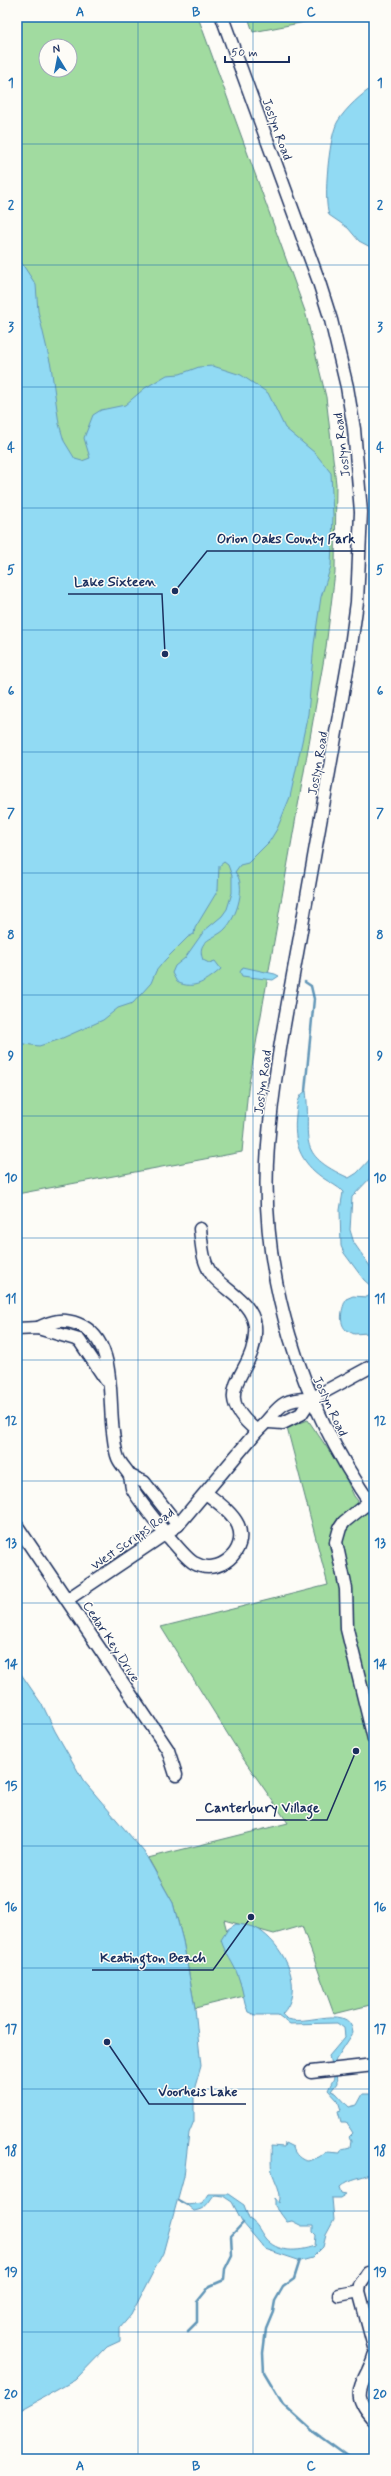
<svg xmlns="http://www.w3.org/2000/svg" width="391" height="2476" viewBox="0 0 391 2476" font-family="Mynerve,sans-serif">
<style>
.green{fill:#a1dba0;stroke:#5e857f;fill-rule:evenodd}
.water{fill:#91daf3;stroke:#6296b7}
.lines{fill:none;stroke-linecap:round;stroke-linejoin:round}
.stream{stroke:#6296b7;stroke-width:2.5}
.minor-casing{stroke:#1b2f5e;stroke-width:15}
.minor{stroke:#fdfcf7;stroke-width:12}
.grid{fill:none;stroke:#1f6fb2;stroke-width:1;stroke-opacity:0.55}
.labels{text-anchor:middle;stroke-width:3;stroke-linejoin:round;paint-order:stroke}
.street-label{font-size:13px;fill:#1b2f5e;stroke:#fdfcf7}
.leader{fill:none;stroke:#1b2f5e;stroke-width:1.5}
.callout-dot{fill:#1b2f5e;stroke:#fdfcf7;stroke-width:1.5}
.callout-label{font-size:14px;text-anchor:middle;font-weight:bold;fill:#1b2f5e;stroke:#fdfcf7;stroke-width:3;stroke-linejoin:round;paint-order:stroke}
.neatline{fill:none;stroke:#1f6fb2;stroke-width:1.5}
.grid-label{font-size:13px;text-anchor:middle;font-weight:bold;fill:#1f6fb2}
</style>
<rect width="100%" height="100%" fill="#fdfcf7"/>
<filter id="ink" filterUnits="userSpaceOnUse"><feTurbulence type="fractalNoise" baseFrequency=".025" numOctaves="2"/><feDisplacementMap in="SourceGraphic" scale="8" xChannelSelector="R" yChannelSelector="G"/><feConvolveMatrix kernelMatrix="1 2 1 2 8 2 1 2 1" color-interpolation-filters="sRGB"/></filter>
<g filter="url(#ink)">
<g class="green">
<path d="M17,17H198L305,311L326,397L336,484L335,572L326,647L248,1089L242,1152L17,1194ZM46,46H70V70H46Z"/>
<path d="M248,17H331L253,32Z"/>
<path d="M308,1420L341,1468L354,1496L374,1521V2004L334,2014L302,1926L274,1934L224,1920L244,1996L195,2008L183,1941L173,1903L148,1858L288,1823L242,1757L161,1627L328,1585L287,1428Z"/>
</g>
<g class="water">
<path d="M374,86V249L359,241L348,228L329,215C323,200 329,135 338,121C347,107 361,95 374,86Z"/>
<path d="M17,256L36,285L38,311L51,366L59,424L64,441L75,459L82,461L90,458L84,438L93,415L101,410L125,405L145,388L167,375L180,374L199,367L213,366L241,375L268,393L285,428L315,453L331,473L333,516L331,566L321,597L314,644L308,714L290,797L277,829L269,842L248,863L240,865L235,872C247,885 237,917 225,929C216,939 195,939 203,960L209,963L215,961L221,969C208,980 194,991 177,982L172,973L175,966L185,958L204,931L222,916L227,909L232,893V876L228,865L224,862L219,866L218,890L195,928L194,934L188,937L165,960L156,971L151,983L133,1003L118,1008L103,1020L58,1040L39,1046L17,1043Z"/>
<path d="M243,967L275,974L279,976L273,980L242,976L240,972Z"/>
<path d="M306,1091C312,1139 293,1153 349,1178L357,1173L374,1155V1174L352,1197L350,1230L354,1243L374,1272V1328L368,1333L354,1334L346,1330C338,1322 342,1308 346,1299L353,1296L367,1297L373,1293V1288L364,1280L344,1253L341,1246L340,1210L343,1192C338,1186 330,1183 323,1178C300,1162 293,1143 296,1115C297,1106 298,1095 306,1091Z"/>
<path d="M17,1668L43,1706L55,1731L83,1780L144,1852L173,1903L183,1941L195,2008L201,2066L194,2090V2121L189,2133L184,2176L163,2253L131,2315L120,2328V2341L107,2347L75,2380L17,2412Z"/>
<path d="M236,1924C245,1925 255,1926 262,1932C286,1950 305,1990 282,2014C294,2034 350,1998 353,2033L335,2061L337,2083L331,2091L336,2093L349,2107L357,2105L363,2094H370L374,2102V2171C363,2179 350,2177 340,2187L342,2193L347,2194L341,2198H332L334,2220L326,2235L323,2247L312,2258L301,2261L265,2249L243,2223L232,2202L223,2196L214,2195C207,2204 206,2209 194,2211L187,2205L202,2203L208,2194H228L244,2205L249,2219C258,2224 259,2230 265,2238C277,2253 298,2252 315,2246L316,2235L313,2232V2226H302L292,2221L287,2222L275,2206V2198L279,2203C283,2192 274,2181 272,2171C270,2164 272,2150 271,2146L284,2147L285,2143L293,2147C294,2154 302,2161 308,2161L319,2157L326,2152L340,2153L342,2149L350,2147L351,2140L349,2137L353,2133L346,2122H341L338,2111L341,2110L338,2101L328,2090L334,2078L329,2056L345,2037L344,2028L337,2023L290,2024L278,2015H255L248,2012C243,2000 243,1988 238,1976C234,1963 225,1954 221,1940L228,1929Z"/>
</g>
<g class="lines">
<g class="stream">
<path d="M305,982L311,986L314,999L305,1091"/>
<path d="M178,2200L187,2205"/>
<path d="M300,2260L294,2279L283,2287L275,2301L273,2312L266,2329L263,2353L264,2372L283,2404L315,2433L351,2459"/>
<path d="M188,2331L197,2322V2302L210,2286L224,2280L225,2269L232,2255L231,2236L243,2223"/>
</g>
<g class="minor-casing">
<g id="minor">
<path d="M222,17L318,279L331,320L347,387L354,429L361,512L357,602L350,653C333,749 316,846 299,942C287,1009 273,1077 268,1145C258,1275 300,1403 374,1509"/>
<path d="M200,1229C202,1245 202,1263 213,1276C227,1292 252,1302 255,1326C259,1375 204,1388 257,1431"/>
<path d="M38,1328C52,1321 62,1318 78,1324C117,1339 108,1397 113,1432C114,1440 115,1451 118,1458C121,1465 127,1470 130,1476C131,1480 131,1484 132,1488C138,1500 183,1557 194,1563C218,1577 249,1551 238,1525C232,1512 217,1502 206,1493"/>
<path d="M17,1329L38,1328L79,1340L106,1380"/>
<path d="M269,1422L283,1423L301,1414L311,1399L374,1365"/>
<path d="M130,1476L144,1482L178,1525"/>
<path d="M369,1502L344,1522L340,1528L336,1542L346,1589L347,1629L374,1739"/>
<path d="M17,1526L158,1735L168,1750L176,1775"/>
<path d="M68,1599L178,1525L257,1431C279,1411 277,1398 311,1399"/>
<path d="M311,2072L374,2065"/>
<path d="M368,2273L360,2285L359,2291L374,2347"/>
<path d="M339,2295L359,2291"/>
<path d="M374,2356C373,2361 370,2366 368,2371C356,2394 356,2400 374,2420"/>
</g>
</g>
<use href="#minor" class="minor"/>
</g>
</g>
<path class="grid" d="M138,17V2459M253,17V2459M17,144H374M17,265H374M17,387H374M17,508H374M17,630H374M17,752H374M17,873H374M17,995H374M17,1116H374M17,1238H374M17,1360H374M17,1481H374M17,1603H374M17,1724H374M17,1846H374M17,1968H374M17,2089H374M17,2211H374M17,2332H374"/>
<g class="labels">
<g class="street-label">
<text transform="translate(278 129) rotate(70)" y="5">Joslyn Road</text>
<text transform="translate(341 445) rotate(-97)" y="5">Joslyn Road</text>
<text transform="translate(317 763) rotate(-80)" y="5">Joslyn Road</text>
<text transform="translate(262 1082) rotate(-82)" y="5">Joslyn Road</text>
<text transform="translate(331 1406) rotate(65)" y="5">Joslyn Road</text>
<text transform="translate(132 1538) rotate(-35)" y="5">West Scripps Road</text>
<text transform="translate(112 1641) rotate(57)" y="5">Cedar Key Drive</text>
</g>
</g>
<path class="leader" d="M175 591L207 551H365M165 654L162 594H68M356 1751L327 1820H196M251 1917L213 1970H92M107 2042L149 2104H246"/>
<g class="callout-dot">
<circle cx="175" cy="591" r="4"/>
<circle cx="165" cy="654" r="4"/>
<circle cx="356" cy="1751" r="4"/>
<circle cx="251" cy="1917" r="4"/>
<circle cx="107" cy="2042" r="4"/>
</g>
<g class="callout-label">
<text x="286" y="543">Orion Oaks County Park</text>
<text x="115" y="586">Lake Sixteen</text>
<text x="262" y="1812">Canterbury Village</text>
<text x="153" y="1962">Keatington Beach</text>
<text x="198" y="2096">Voorheis Lake</text>
</g>
<rect width="391" height="2476" fill="none" stroke="#fdfcf7" stroke-width="44"/>
<g transform="translate(58 58) rotate(350)"><circle r="19" fill="#fdfcf7" stroke="#a3aaba"/>
<path d="M0-3L7 15L0 10L-7 15Z" fill="#1f6fb2"/>
<text y="-6" font-size="11" font-weight="bold" text-anchor="middle" fill="#1b2f5e">N</text>
</g>
<path d="M225 56v6h64v-6" fill="none" stroke="#1b2f5e" stroke-width="2"/>
<text x="231" y="56" font-size="12" fill="#1b2f5e" stroke="#fdfcf7" stroke-width="3" paint-order="stroke">50 m</text>
<rect x="22" y="22" width="347" height="2432" class="neatline"/>
<g class="grid-label">
<text x="80" y="16">A</text>
<text x="196" y="16">B</text>
<text x="311" y="16">C</text>
<text x="11" y="87">1</text>
<text x="380" y="87">1</text>
<text x="11" y="209">2</text>
<text x="380" y="209">2</text>
<text x="11" y="331">3</text>
<text x="380" y="331">3</text>
<text x="11" y="452">4</text>
<text x="380" y="452">4</text>
<text x="11" y="574">5</text>
<text x="380" y="574">5</text>
<text x="11" y="695">6</text>
<text x="380" y="695">6</text>
<text x="11" y="817">7</text>
<text x="380" y="817">7</text>
<text x="11" y="939">8</text>
<text x="380" y="939">8</text>
<text x="11" y="1060">9</text>
<text x="380" y="1060">9</text>
<text x="11" y="1182">10</text>
<text x="380" y="1182">10</text>
<text x="11" y="1303">11</text>
<text x="380" y="1303">11</text>
<text x="11" y="1425">12</text>
<text x="380" y="1425">12</text>
<text x="11" y="1547">13</text>
<text x="380" y="1547">13</text>
<text x="11" y="1668">14</text>
<text x="380" y="1668">14</text>
<text x="11" y="1790">15</text>
<text x="380" y="1790">15</text>
<text x="11" y="1911">16</text>
<text x="380" y="1911">16</text>
<text x="11" y="2033">17</text>
<text x="380" y="2033">17</text>
<text x="11" y="2155">18</text>
<text x="380" y="2155">18</text>
<text x="11" y="2276">19</text>
<text x="380" y="2276">19</text>
<text x="11" y="2398">20</text>
<text x="380" y="2398">20</text>
<text x="80" y="2470">A</text>
<text x="196" y="2470">B</text>
<text x="311" y="2470">C</text>
</g>
</svg>
